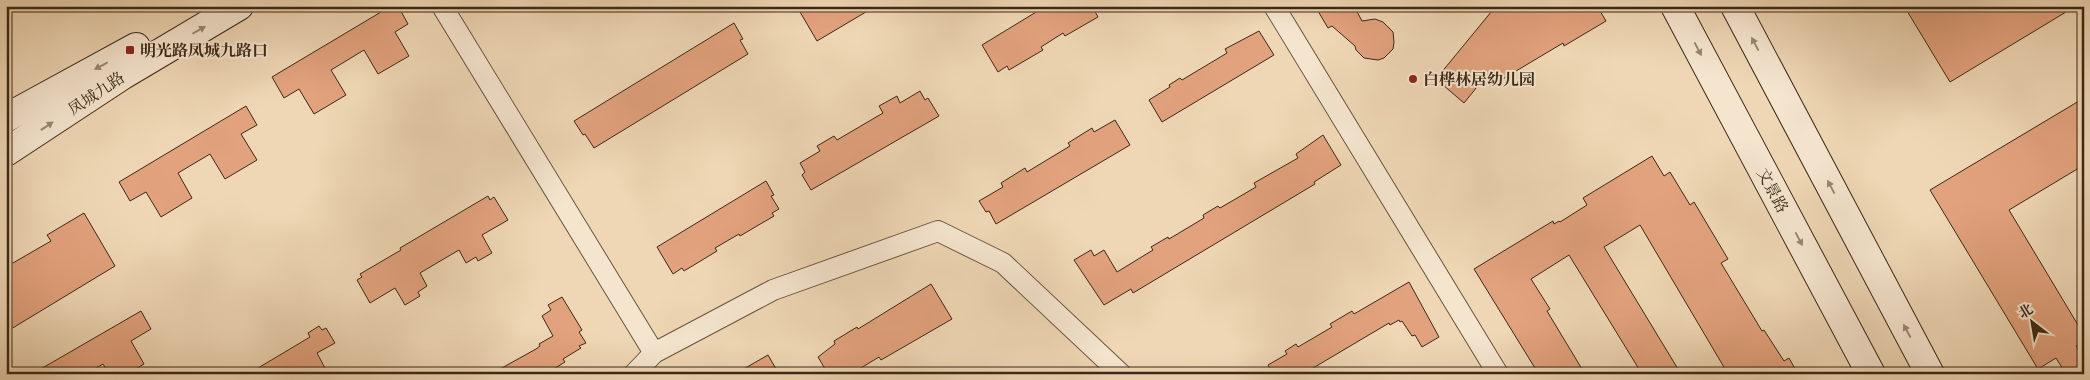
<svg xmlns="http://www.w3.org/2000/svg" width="2090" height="380" viewBox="0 0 2090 380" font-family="'Libre Bodoni','Noto Serif SC',serif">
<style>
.building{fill:#e2a27d;stroke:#3c2915}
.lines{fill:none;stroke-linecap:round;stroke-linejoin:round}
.street-casing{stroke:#69543d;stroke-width:22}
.secondary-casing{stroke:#3c2915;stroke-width:30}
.street{stroke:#f5e5cf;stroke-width:20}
.secondary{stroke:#f5e5cf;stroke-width:28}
.oneway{fill:#988772}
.poi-dot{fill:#8f2418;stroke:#f5e5cf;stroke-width:2}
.labels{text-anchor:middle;stroke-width:4;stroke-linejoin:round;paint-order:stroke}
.poi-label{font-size:16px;font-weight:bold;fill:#3c2915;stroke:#f5e5cf;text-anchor:start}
.street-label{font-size:16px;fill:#3c2915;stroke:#f5e5cf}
</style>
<rect width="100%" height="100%" fill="#efd7b5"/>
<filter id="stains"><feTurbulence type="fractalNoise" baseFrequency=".004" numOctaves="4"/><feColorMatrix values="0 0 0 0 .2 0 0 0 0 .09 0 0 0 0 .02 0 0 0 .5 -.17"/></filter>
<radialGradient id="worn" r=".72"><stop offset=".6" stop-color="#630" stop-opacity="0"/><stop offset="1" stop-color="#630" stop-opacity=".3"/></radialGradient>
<g class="building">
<path d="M391,6H398L408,24L395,32L409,56L378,74L364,50L331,70L346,95L314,114L299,89L284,98L272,77Z"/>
<path d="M810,6H876L817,41L800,12Z"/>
<path d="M1046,6H1092L1098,17L1065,36L1063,33L1041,47L1043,50L1009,70L1007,66L998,72L982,45Z"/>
<path d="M1315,6H1354L1362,21L1375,19L1383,22L1393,32L1394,42L1393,49L1384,58L1378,60L1364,58L1356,50L1355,46L1332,26L1328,28Z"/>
<path d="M1496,6H1597L1606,21L1564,46L1563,43L1491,86L1481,82L1464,103L1436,79Z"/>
<path d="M1904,6H2076L1950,82Z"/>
<path d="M734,23L743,39L740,40L748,54L594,148L585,134L583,135L574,121Z"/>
<path d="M1259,31L1274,55L1162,122L1149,100L1170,87L1169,85L1180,78L1182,80L1227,53L1225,49Z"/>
<path d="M920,91L925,100L928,98L939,116L811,190L802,175L805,172L800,163L820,151L817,146L834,136L837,140L883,113L879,106L897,96L900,103Z"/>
<path d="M2084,98V165L2009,210L2084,335V342L2076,346L2084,359V374H2066L2056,358L2038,369L1930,190Z"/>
<path d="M246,106L257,125L241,134L257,160L225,179L210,154L178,173L192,198L161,217L146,192L130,201L119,182Z"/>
<path d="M1115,120L1130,145L996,224L989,211L986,212L979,201L1003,187L1001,183L1025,168L1027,172L1070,146L1068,143L1092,128L1094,132Z"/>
<path d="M1323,135L1341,165L1314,182L1315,184L1133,293L1131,289L1104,305L1074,260L1091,250L1094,256L1104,250L1117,272L1153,250L1151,247L1168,237L1169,239L1204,218L1203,215L1218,206L1220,208L1256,187L1254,183L1298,158L1296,154Z"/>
<path d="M1652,156L1664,176L1670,172L1690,205L1694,202L1728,259L1721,263L1762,331L1764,330L1784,361L1789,358L1798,374H1728L1640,225L1604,247L1681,374H1642L1569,255L1531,279L1550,309L1547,311L1585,374H1547L1544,369L1538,373L1474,269L1553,221L1554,224L1559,221L1560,222L1587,205L1583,198Z"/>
<path d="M766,181L774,195L771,196L779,209L772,213L774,216L740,236L739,234L715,248L717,251L684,271L682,268L673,274L657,247Z"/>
<path d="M488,196L490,200L494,197L508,220L482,235L492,253L478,261L476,257L466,263L459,250L420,273L427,286L418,292L420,296L405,305L395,288L370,303L357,280L362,277L360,274L401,250L400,248Z"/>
<path d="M84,213L115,266L11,329L6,321V267L51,241L47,235Z"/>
<path d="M1409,282L1439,337L1422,347L1415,335L1412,336L1402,321L1400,322L1399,320L1390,325L1389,323L1303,374H1273L1268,365L1287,354L1285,351L1296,344L1298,347L1332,327L1330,324L1352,311L1354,314Z"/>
<path d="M931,284L952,319L881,360L879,357L851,374H828L818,357L835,344L834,341L857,327L858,329Z"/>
<path d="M562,297L582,330L579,332L586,343L579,346L581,348L563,359L565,362L546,374H491L536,349L540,346L539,344L553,336L542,316L551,310L548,305Z"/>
<path d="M141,311L151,329L131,341L144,364L127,374H109L103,364L86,374H32Z"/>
<path d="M319,326L322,330L326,328L335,343L317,353L328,374H248L310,337L308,333Z"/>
<path d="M768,355L779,374H735Z"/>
</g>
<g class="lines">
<g class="street-casing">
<g id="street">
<path d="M442,6L654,353"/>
<path d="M1274,6L1498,374"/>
<path d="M634,374L654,353L773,290L938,231L1003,263L1121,374"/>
</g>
</g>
<g class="secondary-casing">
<g id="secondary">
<path d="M1675,6L1871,374"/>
<path d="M1735,6L1930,374"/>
<path d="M6,118L136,47"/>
<path d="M6,152L123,75L239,6"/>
</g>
</g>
<use href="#street" class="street"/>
<use href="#secondary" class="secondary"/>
</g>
<defs><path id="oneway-solid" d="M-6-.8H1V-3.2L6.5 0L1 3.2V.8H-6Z" transform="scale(1.25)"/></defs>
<g class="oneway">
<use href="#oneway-solid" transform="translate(199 30) rotate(-30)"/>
<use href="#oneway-solid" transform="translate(1755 44) rotate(-118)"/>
<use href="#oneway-solid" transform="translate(1698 49) rotate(62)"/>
<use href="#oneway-solid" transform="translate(101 66) rotate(152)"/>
<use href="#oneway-solid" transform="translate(47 126) rotate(-34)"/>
<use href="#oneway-solid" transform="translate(1831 187) rotate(-118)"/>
<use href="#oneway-solid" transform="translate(1799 239) rotate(62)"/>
<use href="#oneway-solid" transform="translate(1907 331) rotate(-118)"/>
</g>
<g class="poi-dot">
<rect x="125" y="45" width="10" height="10" rx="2.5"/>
<circle cx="1413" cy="79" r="5"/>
</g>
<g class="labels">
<g class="poi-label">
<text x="140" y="56">明光路凤城九路口</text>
<text x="1423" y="85">白桦林居幼儿园</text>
</g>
<g class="street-label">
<text transform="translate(96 93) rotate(-34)" y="6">凤城九路</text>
<text transform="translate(1773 190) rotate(62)" y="6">文景路</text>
</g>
</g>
<rect width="2090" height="380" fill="none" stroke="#efd7b5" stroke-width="25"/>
<rect x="8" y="8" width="2075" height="365" fill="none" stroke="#3c2915" stroke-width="2.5"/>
<rect x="12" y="12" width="2065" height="355" fill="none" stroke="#3c2915"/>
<g transform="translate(2032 322) rotate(329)" stroke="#f5e5cf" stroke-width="4" paint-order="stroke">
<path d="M0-4L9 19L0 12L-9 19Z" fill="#3c2915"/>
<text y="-8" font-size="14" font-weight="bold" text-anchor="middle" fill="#3c2915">北</text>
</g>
<rect width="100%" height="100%" filter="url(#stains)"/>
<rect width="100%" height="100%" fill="url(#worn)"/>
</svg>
